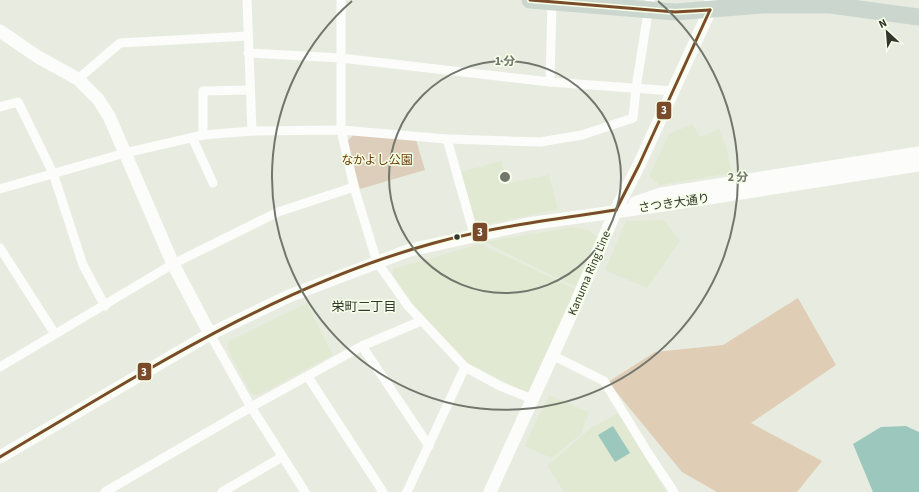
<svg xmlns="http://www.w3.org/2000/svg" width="919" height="492" viewBox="0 0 919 492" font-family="'Source Sans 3','Noto Sans JP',sans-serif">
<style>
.built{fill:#e1e9d2}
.green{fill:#dccebb}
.forest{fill:#e0cdb6}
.water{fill:#9cc7bd}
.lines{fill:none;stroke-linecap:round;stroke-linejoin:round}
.street{stroke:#fcfcfa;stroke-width:9}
.secondary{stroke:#fcfcfa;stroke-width:13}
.highway{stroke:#cbd7ce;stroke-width:17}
.bus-1-casing{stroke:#f6ffe7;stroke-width:6}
.bus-1{stroke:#7a4b2a;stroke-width:3}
.ring{fill:none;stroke:#72766c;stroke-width:2}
.bus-dot{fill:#33362d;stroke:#f6ffe7;stroke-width:1.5}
.labels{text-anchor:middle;stroke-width:3;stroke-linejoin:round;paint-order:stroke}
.park-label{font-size:12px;fill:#6a3900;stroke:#f6ffe7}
.street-label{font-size:12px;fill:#33362d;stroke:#f6ffe7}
.neighbourhood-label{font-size:13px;fill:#33362d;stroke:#f6ffe7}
.centre{fill:#72766c;stroke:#f6ffe7;stroke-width:2}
.ring-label{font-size:12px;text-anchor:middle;font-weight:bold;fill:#72766c;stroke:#f6ffe7;stroke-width:3;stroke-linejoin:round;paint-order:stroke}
.line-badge{stroke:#f6ffe7;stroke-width:1.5}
.badge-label{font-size:11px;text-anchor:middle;font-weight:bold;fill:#fff}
</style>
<rect width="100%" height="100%" fill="#e8ece0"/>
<g class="built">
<path d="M693,124L700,137L719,129L727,149L732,173L660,185L649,177L669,134Z"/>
<path d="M501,161L508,183L549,175L558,209L475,227L457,173Z"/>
<path d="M664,220L680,241L647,288L605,270L626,221Z"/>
<path d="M572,227L589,230L598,237L576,287L484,242Z"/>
<path d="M480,244L576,289L528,393L467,363L417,310L393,275V269Z"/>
<path d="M307,303L333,355L258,395L251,394L227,348L229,341Z"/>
<path d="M549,395L589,412L581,434L552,458L524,446Z"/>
<path d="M618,413L666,492H564L547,466L592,427Z"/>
</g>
<path class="green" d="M353,135L416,140L425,170L360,189L347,142Z"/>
<path class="forest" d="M798,298L836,365L751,423L822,461L797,492H717L682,472L608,382L655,352L723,345Z"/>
<g class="water">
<path d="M613,426L630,453L615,462L598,435Z"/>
<path d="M906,426L919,432V492H873L853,444L881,427Z"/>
</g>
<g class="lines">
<g class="street">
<path d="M247,0L252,131"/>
<path d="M341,0V130L354,187L377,262L408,306L465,367L500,386L532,399"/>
<path d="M248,53L341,58L550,82L674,91"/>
<path d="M78,79L120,43L248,36"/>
<path d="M550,82L552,2"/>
<path d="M0,107L18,102L53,173L83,265L105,306"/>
<path d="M203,135V91L250,90"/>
<path d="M192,137L213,183"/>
<path d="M447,139L474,234"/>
<path d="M0,189L125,153L203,135L252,131L341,130L447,139L540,142L582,135L633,118L636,88L650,0"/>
<path d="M0,248L55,334"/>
<path d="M210,334L251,407L305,492"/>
<path d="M362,346L429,446"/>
<path d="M552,355L604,381L648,453L674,492"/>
<path d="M0,367L173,264L278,212L354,187"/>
<path d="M308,377L383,492"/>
<path d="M105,492L251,407L362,346L421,321"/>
<path d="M222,492L282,457"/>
<path d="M407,492L465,367"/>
</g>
<g class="secondary">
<path d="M0,31L38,57L78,79L98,99L109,116L173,264L210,334"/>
<path d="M635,203L661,194L919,153"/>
<path d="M0,457L210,334L289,296L410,250L528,224L664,205L919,165"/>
<path d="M490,492L574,308L616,210L639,165L710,10L711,0"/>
</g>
<path class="highway" d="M530,0L675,12L763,5H830L919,17"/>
<g class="bus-1-casing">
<g id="bus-1">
<path d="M530,0L675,12L710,10"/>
<path d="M616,210L639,165L710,10"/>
<path d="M0,457C139,375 276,286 434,243C493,227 555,219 616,210"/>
</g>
</g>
<use href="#bus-1" class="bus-1"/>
</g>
<g class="ring">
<circle cx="505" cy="177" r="116"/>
<path d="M658 1A233 233 0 1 1 352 1"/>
</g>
<circle class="bus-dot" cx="457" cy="237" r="3.5"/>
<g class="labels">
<g class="park-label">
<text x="377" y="164">なかよし公園</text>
</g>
<g class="street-label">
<text transform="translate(674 203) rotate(-8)" y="4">さつき大通り</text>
<text transform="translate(589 273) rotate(-67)" y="4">Kanuma Ring Line</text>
</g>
<g class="neighbourhood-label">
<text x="364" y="311">栄町二丁目</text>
</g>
</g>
<circle cx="505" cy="177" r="6" class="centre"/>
<g class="ring-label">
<text x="505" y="65">1 分</text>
<text x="738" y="181">2 分</text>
</g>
<g class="line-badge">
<rect x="656" y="101" width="16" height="19" rx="4" fill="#7a4b2a"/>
<rect x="472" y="222" width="16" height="20" rx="4" fill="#7a4b2a"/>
<rect x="137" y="362" width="15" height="19" rx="4" fill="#7a4b2a"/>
</g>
<g class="badge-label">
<text x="664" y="114">3</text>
<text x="480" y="236">3</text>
<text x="144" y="376">3</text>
</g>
<g transform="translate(887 32) rotate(334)" stroke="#f6ffe7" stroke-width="3" paint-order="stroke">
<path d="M0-3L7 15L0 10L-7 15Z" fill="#33362d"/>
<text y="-6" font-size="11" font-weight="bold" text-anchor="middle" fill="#33362d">N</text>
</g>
</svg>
